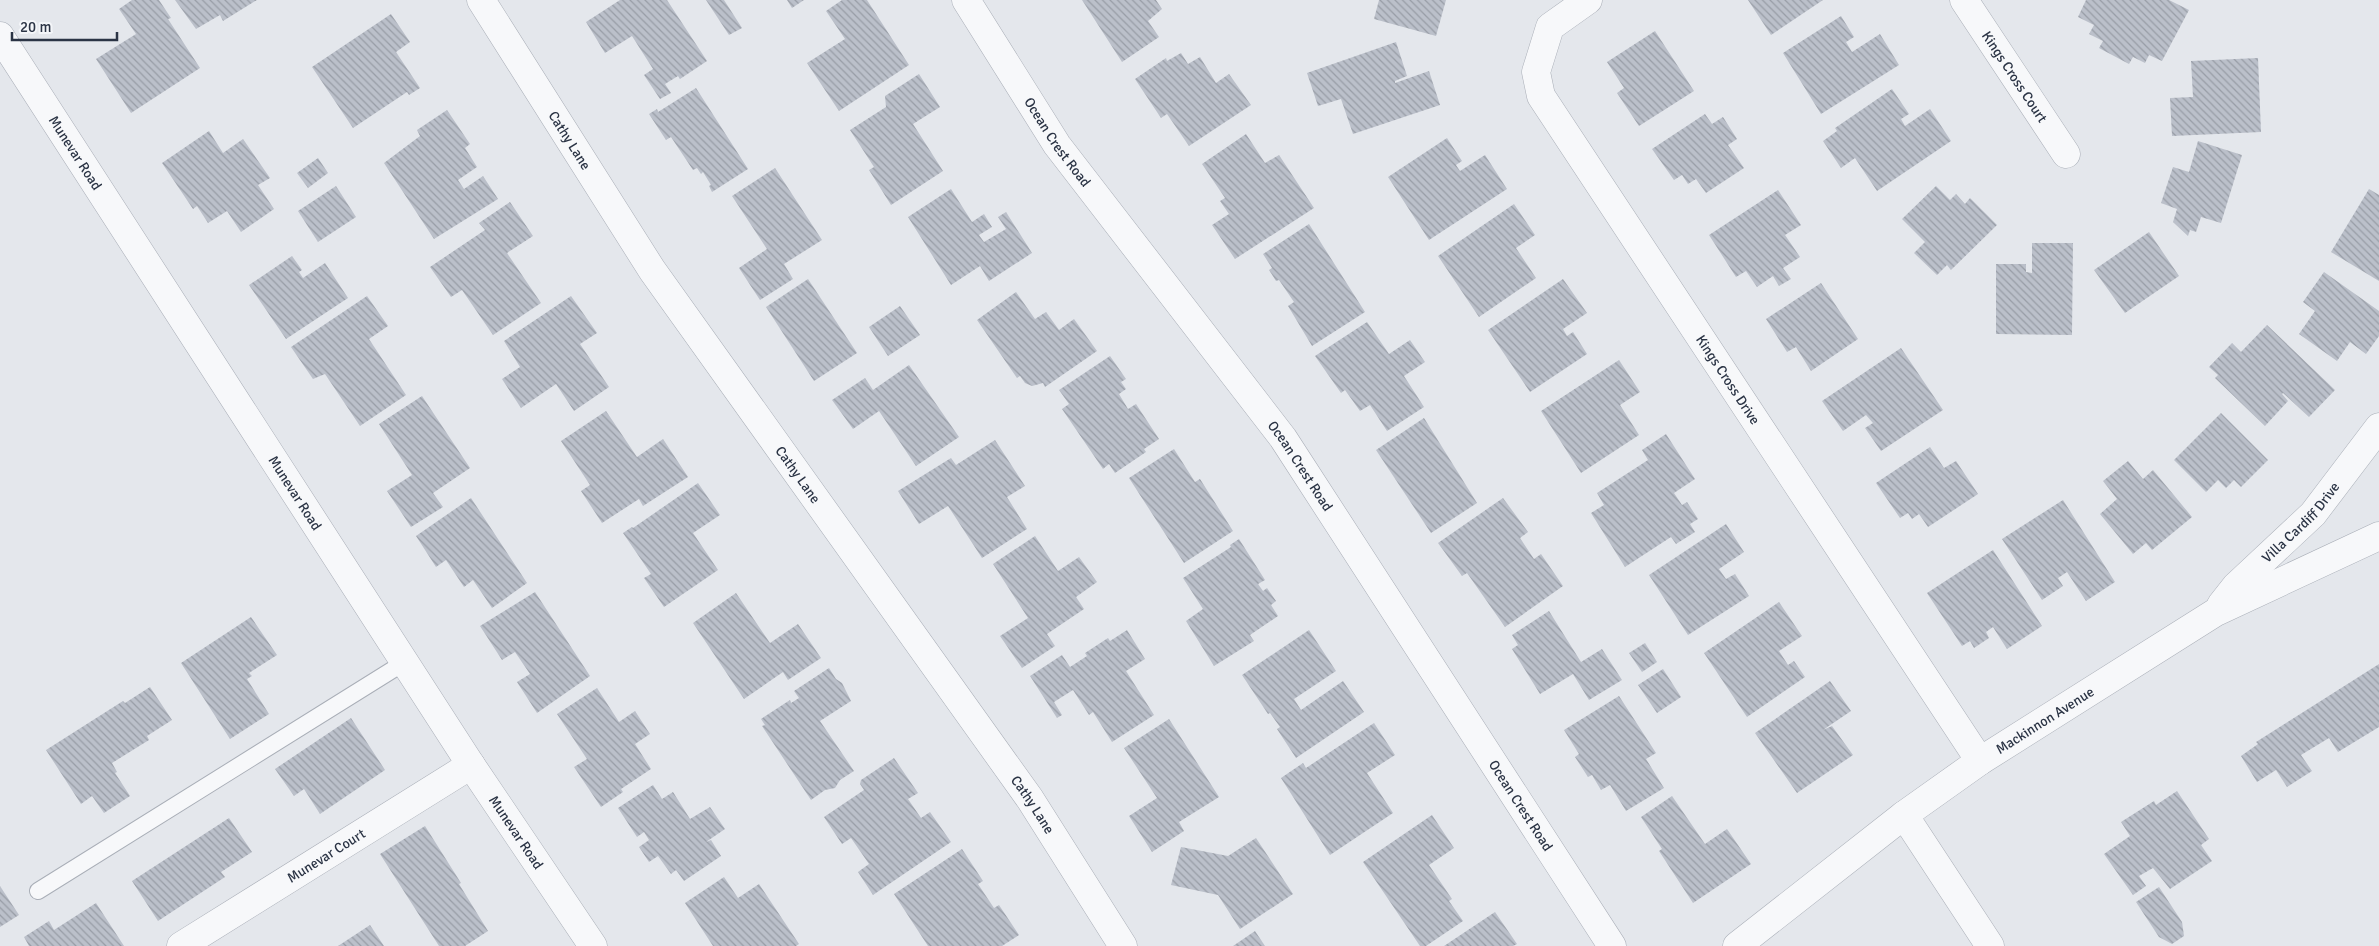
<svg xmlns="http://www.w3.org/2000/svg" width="2379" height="946" viewBox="0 0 2379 946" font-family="Signika,sans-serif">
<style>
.building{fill:url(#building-back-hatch)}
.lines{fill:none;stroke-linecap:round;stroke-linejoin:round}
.service-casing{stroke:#a9aeb7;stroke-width:18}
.minor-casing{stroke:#a9aeb7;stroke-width:29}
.tertiary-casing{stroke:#a9aeb7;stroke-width:29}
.service{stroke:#f7f8fa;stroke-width:16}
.minor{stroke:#f7f8fa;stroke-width:28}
.tertiary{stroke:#f7f8fa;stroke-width:28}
.labels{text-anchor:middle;stroke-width:4;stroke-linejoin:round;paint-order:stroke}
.street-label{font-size:14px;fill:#2b3445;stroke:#f4f6f9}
</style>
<defs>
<pattern id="building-back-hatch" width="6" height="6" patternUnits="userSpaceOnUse" patternTransform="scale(1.25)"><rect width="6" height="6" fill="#bbc0ca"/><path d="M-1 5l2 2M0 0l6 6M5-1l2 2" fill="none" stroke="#989da6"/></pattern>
</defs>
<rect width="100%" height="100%" fill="#e4e7ec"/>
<g class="building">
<path d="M132,0H159L171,18L168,19L200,68L131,113L96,59L136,34L119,9Z"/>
<path d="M175,0H257L223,21L220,15L196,29Z"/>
<path d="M620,0H667L707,61L680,79L678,76L665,84L671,93L660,99L644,75L653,69L632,36L605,53L586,22Z"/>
<path d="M706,0H724L742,28L729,35Z"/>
<path d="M787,0H804L792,8Z"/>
<path d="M842,0H867L909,65L839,111L807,63L845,39L826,11Z"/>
<path d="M1082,0H1156L1162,9L1148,21L1159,37L1122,62Z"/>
<path d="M1379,0H1446L1436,36L1374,19Z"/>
<path d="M1748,0H1823L1771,35Z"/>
<path d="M2086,0H2169L2189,10L2162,61L2149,55L2145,63L2133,57L2129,64L2099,48L2103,41L2089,34L2094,25L2078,17Z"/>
<path d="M391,14L410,42L396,52L420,88L409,95L407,92L353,128L312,67Z"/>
<path d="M1841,16L1854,37L1846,42L1852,52L1880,34L1899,65L1821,114L1783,53Z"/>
<path d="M1655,31L1694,91L1639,126L1617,93L1624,88L1607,62Z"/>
<path d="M1396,42L1407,76L1395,81V83L1429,71L1440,105L1353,134L1341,99L1318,106L1307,73Z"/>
<path d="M1181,53L1188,64L1200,57L1216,83L1229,74L1251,105L1189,146L1167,114L1161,118L1135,79L1166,58L1167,61Z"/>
<path d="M2258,58L2261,132L2172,136L2170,98L2193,97L2191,61Z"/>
<path d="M919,74L940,107L913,124L943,171L891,205L869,170L874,167L850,130L886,107L885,96Z"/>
<path d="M696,88L748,169L712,192L709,186L711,185L703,172L701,174L697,168L693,170L671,137L666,140L649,114L657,109L658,112Z"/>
<path d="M1892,89L1909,114L1901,119L1905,126L1930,109L1951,141L1877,191L1855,158L1841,168L1823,141L1837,131L1835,128Z"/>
<path d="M447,110L470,144L465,148L477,167L458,180L464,189L483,176L498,199L434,239L384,163L420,136L417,130Z"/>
<path d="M1705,114L1712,124L1723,117L1737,139L1728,145L1744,168L1706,193L1696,179L1688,184L1682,175L1674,180L1652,149Z"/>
<path d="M209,131L223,153L243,139L270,178L258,185L274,209L241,232L227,211L208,223L197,206L193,209L162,163Z"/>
<path d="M1246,134L1265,163L1279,155L1314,208L1235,259L1212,225L1229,214L1220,201L1225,198L1202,164Z"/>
<path d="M1447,138L1462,161L1456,165L1460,171L1485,155L1507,189L1429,240L1388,177Z"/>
<path d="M2198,141L2242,155L2221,223L2201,217L2196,232L2190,230L2188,236L2173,222L2177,209L2161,203L2173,167L2189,172Z"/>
<path d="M318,158L328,173L308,188L297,173Z"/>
<path d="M775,168L822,240L784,264L793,279L760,300L739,268L767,249L732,196Z"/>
<path d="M336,186L356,217L318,242L298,211Z"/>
<path d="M1936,186L1950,200L1956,194L1965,204L1970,198L1997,225L1951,270L1947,265L1937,275L1914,253L1925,242L1902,219Z"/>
<path d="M951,189L972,222L984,214L992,227L979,235L984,242L1006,229L998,217L1006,212L1032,253L989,281L980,266L951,285L908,217Z"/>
<path d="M2369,189L2379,195V281L2331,252Z"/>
<path d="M1778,190L1801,225L1785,235L1800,257L1783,268L1791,279L1779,286L1773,276L1757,287L1746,271L1736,277L1709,235Z"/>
<path d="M510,202L533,236L507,253L541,303L493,335L462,290L451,297L430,267L485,230L479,223Z"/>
<path d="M1514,204L1535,235L1516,248L1536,278L1479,317L1438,256Z"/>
<path d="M1309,224L1365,312L1312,346L1288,306L1294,302L1279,280L1276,281L1269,270L1272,268L1263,254Z"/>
<path d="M2149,232L2179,276L2125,313L2094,270Z"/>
<path d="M2032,243H2073L2072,335L1996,334V264H2026V272L2032,273Z"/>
<path d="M292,256L302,270L299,272L303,278L325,263L348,298L286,339L249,285Z"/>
<path d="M2324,272L2379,311V336L2366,354L2350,342L2337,361L2299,334L2315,311L2303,302Z"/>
<path d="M808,279L857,353L814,381L766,307Z"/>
<path d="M1563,279L1587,313L1563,329L1567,336L1573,332L1587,354L1530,392L1488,330Z"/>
<path d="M1821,283L1858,339L1811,371L1796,347L1787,352L1766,319Z"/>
<path d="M1016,292L1035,319L1046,312L1059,330L1074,319L1097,351L1045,387L1043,383L1032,386L1025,383L1020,376L1017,378L977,320Z"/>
<path d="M367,296L388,326L369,339L406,395L360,426L325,374L313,379L291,347Z"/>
<path d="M571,296L597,333L580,344L609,387L574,411L556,384L521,408L502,379L520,367L504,341Z"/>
<path d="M900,306L920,335L888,356L869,327Z"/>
<path d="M1367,322L1389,354L1410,340L1425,362L1404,376L1424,407L1387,431L1370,405L1360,411L1345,390L1341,393L1315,356Z"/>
<path d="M2267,325L2335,390L2309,417L2283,393L2282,394L2288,401L2265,426L2215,378L2218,375L2209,367L2232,343L2241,352Z"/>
<path d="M1901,348L1943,410L1881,451L1865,428L1873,423L1866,415L1843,431L1822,401Z"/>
<path d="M1110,356L1126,379L1121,382L1126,389L1119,394L1128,409L1136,404L1159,439L1144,449L1146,452L1115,473L1109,464L1103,469L1062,409L1069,404L1059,390Z"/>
<path d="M1619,360L1640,392L1620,405L1639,435L1581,473L1541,411Z"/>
<path d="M909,365L959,437L916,466L879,411L853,429L832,400L865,378L873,390Z"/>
<path d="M422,396L470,468L433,493L443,507L411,527L387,491L412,475L379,424Z"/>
<path d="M606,411L637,457L663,439L688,477L643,506L639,499L602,523L581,491L590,485L561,441Z"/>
<path d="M2221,413L2268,460L2241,487L2234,480L2226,488L2218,480L2206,492L2174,460Z"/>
<path d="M1424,418L1477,503L1431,533L1376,450Z"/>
<path d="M1666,434L1695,479L1674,493L1682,505L1687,502L1698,519L1690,524L1695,532L1676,544L1671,537L1625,567L1591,513L1604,505L1597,493L1648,460L1642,450Z"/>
<path d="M995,440L1025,486L1007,497L1027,529L982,558L948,506L919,524L898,491L951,458L956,465Z"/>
<path d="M1930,447L1944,468L1956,461L1978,494L1928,527L1919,514L1912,519L1908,513L1900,518L1876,483Z"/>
<path d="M1174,449L1195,482L1200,479L1233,531L1184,563L1129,478Z"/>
<path d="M2128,461L2143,479L2153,470L2192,517L2152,550L2146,543L2133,554L2100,514L2117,499L2103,481Z"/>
<path d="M698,483L720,515L693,533L718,570L664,607L644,578L651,574L623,533L632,527L633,528Z"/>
<path d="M471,498L527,583L492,608L473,580L464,587L446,560L436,567L416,536Z"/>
<path d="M1503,498L1528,532L1520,538L1534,559L1541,554L1563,586L1505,627L1467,573L1462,576L1438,543Z"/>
<path d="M2063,500L2115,582L2086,601L2067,572L2058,578L2063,586L2042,600L2002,539Z"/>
<path d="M1726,524L1744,552L1719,569L1726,579L1735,574L1749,596L1688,635L1649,575Z"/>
<path d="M1035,536L1058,571L1079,557L1097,582L1076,597L1084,609L1047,634L1055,646L1022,668L1000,636L1028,618L993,564Z"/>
<path d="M1239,539L1265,580L1258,584L1263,591L1267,588L1276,601L1271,605L1278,616L1250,635L1254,641L1214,666L1186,621L1203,609L1183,578L1231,547L1230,545Z"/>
<path d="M1993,550L2042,626L2007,649L1993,627L1986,632L1989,638L1974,648L1970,641L1962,646L1927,593Z"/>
<path d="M535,592L590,676L537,713L517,682L530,674L515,652L502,660L480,626Z"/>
<path d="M736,593L770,643L798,624L821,658L788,680L783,672L744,699L693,623Z"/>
<path d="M1779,602L1802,636L1779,651L1788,665L1794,661L1805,677L1747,717L1704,653Z"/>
<path d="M1549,611L1581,662L1602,649L1622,680L1589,700L1573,674L1540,694L1512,649L1518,645L1512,635Z"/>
<path d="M251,617L277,655L249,673L252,676L247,679L269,714L230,739L181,663Z"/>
<path d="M1127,630L1145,659L1126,671L1154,715L1112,742L1093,712L1089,715L1073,690L1054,702L1062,715L1057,718L1030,676L1062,655L1070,667L1087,656L1085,653L1108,638L1110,641Z"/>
<path d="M1309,630L1336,671L1294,699L1301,710L1343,681L1364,712L1296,758L1277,729L1280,727L1270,713L1268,714L1242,675Z"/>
<path d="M1645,643L1657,662L1642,672L1629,653Z"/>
<path d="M2379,664V727L2338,752L2329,738L2301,755L2312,771L2287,787L2276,770L2257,782L2241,756L2258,744L2256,742Z"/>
<path d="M829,668L836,679L842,683L851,701L820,721L854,771L840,780L835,788L825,790L811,800L762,726L765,725L761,719L790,700L791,703L799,698L794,691Z"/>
<path d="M1663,669L1681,697L1657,713L1638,685Z"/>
<path d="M1830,681L1851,711L1823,730L1832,726L1853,755L1797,793L1755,733Z"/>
<path d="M150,687L172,720L147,736L149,740L112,763L117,772L115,773L130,796L104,813L92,796L81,804L46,750L123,701L125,703Z"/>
<path d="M597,688L619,722L635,711L650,734L635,744L651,769L621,789L623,792L601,807L574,767L587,759L557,714Z"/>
<path d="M1619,696L1656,753L1646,759L1664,788L1626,811L1610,785L1601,790L1592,775L1588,777L1575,757L1579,754L1564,730Z"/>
<path d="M351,718L385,770L320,814L304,789L294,796L275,769Z"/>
<path d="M1169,719L1219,797L1179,822L1184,831L1152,852L1129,816L1157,798L1124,748Z"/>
<path d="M1374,723L1395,755L1367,773L1393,813L1330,855L1281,778L1303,763L1306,768Z"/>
<path d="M894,758L918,793L908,799L921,818L930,812L951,842L873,895L858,872L869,864L851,838L842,844L824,817L864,790L860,784L861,780Z"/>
<path d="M653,785L662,799L673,792L690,819L710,807L725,829L706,842L711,840L721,856L684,881L676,870L671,874L658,856L649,862L639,847L649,840L644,832L637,837L618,808Z"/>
<path d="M2177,791L2209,839L2201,845L2212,861L2170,889L2153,868L2139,876L2146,886L2133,895L2104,854L2130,836L2121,822L2154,801L2156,805Z"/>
<path d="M1672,796L1705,844L1727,829L1751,864L1693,903L1659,851L1662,849L1641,817Z"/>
<path d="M1432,815L1454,848L1429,865L1452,899L1449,901L1463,921L1426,946H1420L1363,862Z"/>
<path d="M229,818L252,852L221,872L225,877L158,921L132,881Z"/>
<path d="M425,826L461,883L459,884L488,931L465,946H439L380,854Z"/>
<path d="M1256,838L1293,894L1240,929L1218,895L1171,885L1181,847L1228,856Z"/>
<path d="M962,849L983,881L978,884L994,908L999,905L1019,935L1002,946H928L894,894Z"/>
<path d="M724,877L738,898L759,884L799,944L796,946H713L685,903Z"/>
<path d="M0,886L19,915L0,927Z"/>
<path d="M2159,887L2182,922L2184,936L2172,944L2159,937L2136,902Z"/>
<path d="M96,903L124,946H29L24,937L49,921L54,930Z"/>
<path d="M1495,912L1517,944L1513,946H1444Z"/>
<path d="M370,925L384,946H338Z"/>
<path d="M1255,931L1265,946H1233Z"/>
</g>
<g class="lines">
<g class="service-casing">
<path id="service" d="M38,891L405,662"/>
</g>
<g class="minor-casing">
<g id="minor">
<path id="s1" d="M481,0L652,270L1030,799L1123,946"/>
<path id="s2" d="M966,0L1057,145L1283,438L1612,946"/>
<path id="s3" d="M1588,0L1550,27L1536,72L1541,96L1980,761"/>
<path id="s4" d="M1964,0L2066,154"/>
<path id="s5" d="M0,36L471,765L593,946"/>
<path d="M1904,815L1990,946"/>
<path id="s6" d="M181,946L471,765"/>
</g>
</g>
<g class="tertiary-casing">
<g id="tertiary">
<path id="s7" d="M2221,605L2236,586L2313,514L2379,427"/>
<path id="s8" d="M1737,946L1904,815L1980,761L2216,612L2379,536"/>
</g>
</g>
<use href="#service" class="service"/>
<use href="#minor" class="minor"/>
<use href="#tertiary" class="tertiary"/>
</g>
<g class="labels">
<g class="street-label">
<text dy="5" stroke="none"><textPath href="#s4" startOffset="92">Kings Cross Court</textPath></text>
<text dy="5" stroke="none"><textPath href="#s1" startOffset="166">Cathy Lane</textPath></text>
<text dy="5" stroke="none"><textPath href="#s2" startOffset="169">Ocean Crest Road</textPath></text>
<text dy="5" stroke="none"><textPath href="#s5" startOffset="139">Munevar Road</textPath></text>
<text dy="5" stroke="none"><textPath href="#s3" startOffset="458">Kings Cross Drive</textPath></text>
<text dy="5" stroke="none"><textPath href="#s2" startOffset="574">Ocean Crest Road</textPath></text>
<text dy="5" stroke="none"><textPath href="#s1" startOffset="571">Cathy Lane</textPath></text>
<text dy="5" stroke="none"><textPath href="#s5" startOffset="544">Munevar Road</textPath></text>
<text dy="5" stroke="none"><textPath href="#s7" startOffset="115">Villa Cardiff Drive</textPath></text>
<text dy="5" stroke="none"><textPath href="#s8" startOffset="382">Mackinnon Avenue</textPath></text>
<text dy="5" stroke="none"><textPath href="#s1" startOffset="976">Cathy Lane</textPath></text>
<text dy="5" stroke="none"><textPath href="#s2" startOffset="979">Ocean Crest Road</textPath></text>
<text dy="5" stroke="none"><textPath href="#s5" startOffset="949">Munevar Road</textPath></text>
<text dy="5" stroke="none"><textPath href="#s6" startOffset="171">Munevar Court</textPath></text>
</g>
</g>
<path d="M12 32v8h105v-8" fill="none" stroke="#2b3445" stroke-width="2.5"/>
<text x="20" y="32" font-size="15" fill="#2b3445" stroke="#f4f6f9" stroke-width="4" paint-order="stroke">20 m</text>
</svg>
